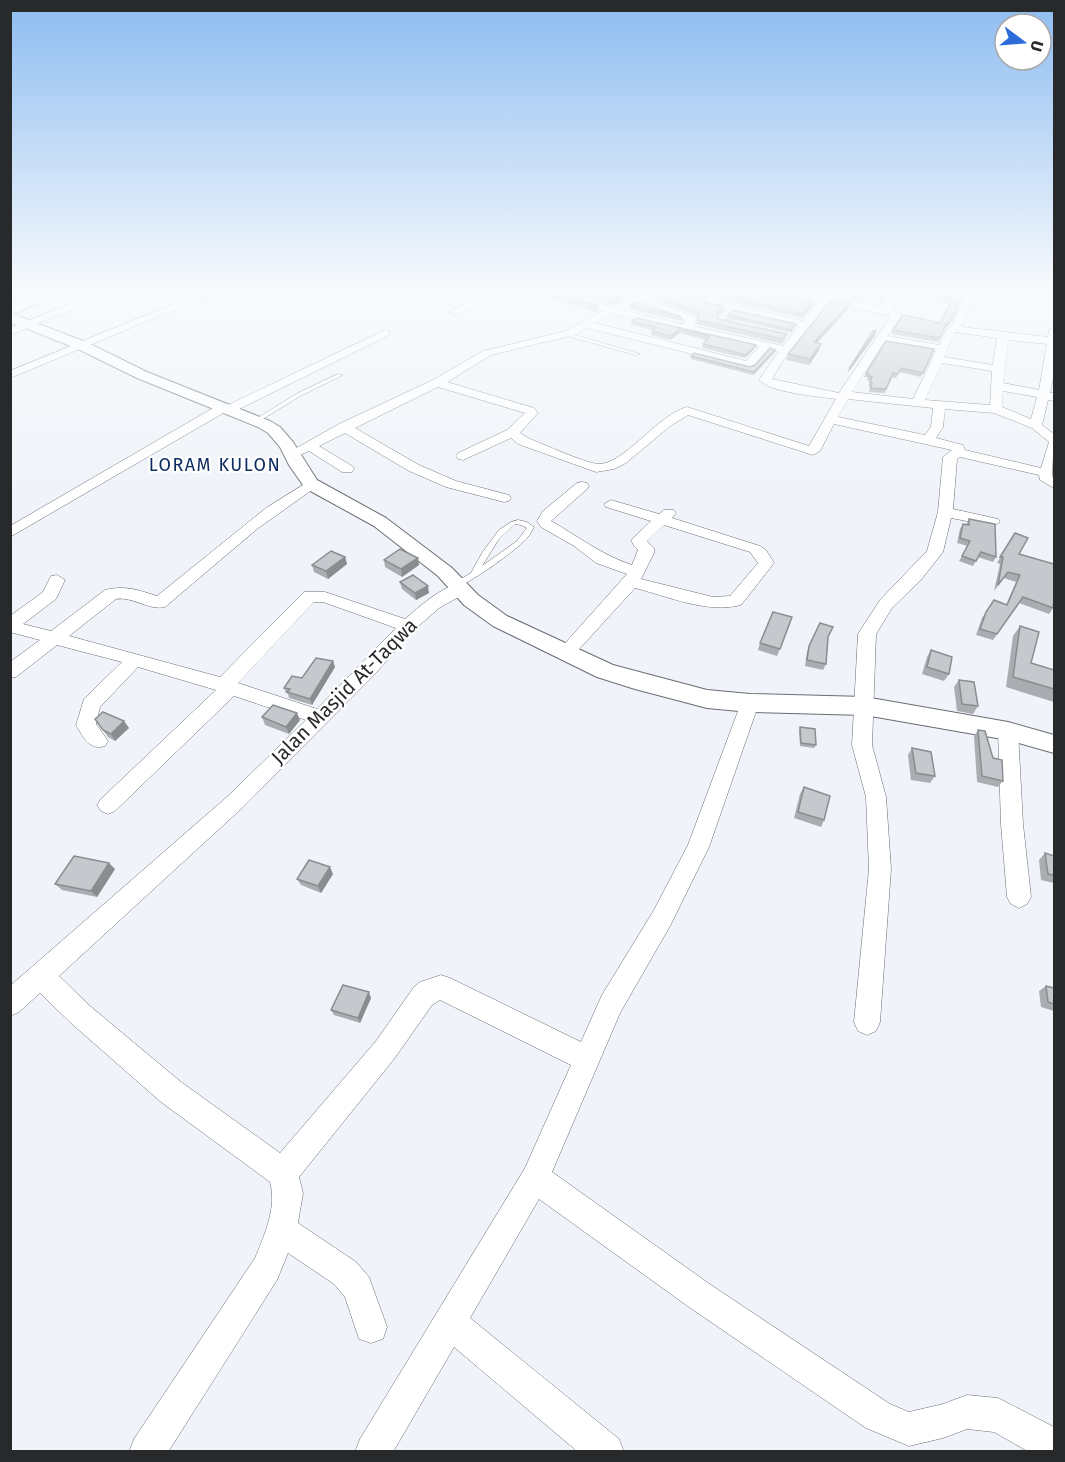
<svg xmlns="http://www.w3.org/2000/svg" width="1065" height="1462" viewBox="0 0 1065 1462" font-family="'Fira Sans',sans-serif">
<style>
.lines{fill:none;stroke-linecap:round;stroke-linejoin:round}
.service-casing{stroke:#6a6d72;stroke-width:1}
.minor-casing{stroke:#6a6d72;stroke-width:1}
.tertiary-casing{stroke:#6a6d72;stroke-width:2}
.service{fill:#fff;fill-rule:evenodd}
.minor{fill:#fff;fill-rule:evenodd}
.tertiary{fill:#fff;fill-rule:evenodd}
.wall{fill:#a9adb1}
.shaded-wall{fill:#8a8d90}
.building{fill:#c5c9ce;stroke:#8a8d90;stroke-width:1.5}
.labels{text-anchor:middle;stroke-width:4.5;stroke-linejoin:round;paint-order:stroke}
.far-quarter-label{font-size:18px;letter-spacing:1.5px;fill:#0f2d62;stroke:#fff}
.street-label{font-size:20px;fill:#27292b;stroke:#fff}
</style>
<rect width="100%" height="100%" fill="#f0f3f9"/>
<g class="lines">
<g class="service-casing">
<g id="service">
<path d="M731,306L735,307L724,319L734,321V323L718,321V319Z"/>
<path d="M564,333H568L640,354L635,355L564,335Z"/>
<path d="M338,374L343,375L300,396L258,422L253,421L296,394Z"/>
<path d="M518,520L527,522L534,527C531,533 528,538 523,542C513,552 466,587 454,587V583L471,573L482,553L499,530L511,522ZM515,524L521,525L527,528L517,541L482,566L499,539Z"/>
</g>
</g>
<g class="minor-casing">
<g id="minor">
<path d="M107,289H122L10,335V328Z"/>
<path d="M210,289H225L10,378V371Z"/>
<path d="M230,289H245L212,304L203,302Z"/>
<path d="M487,289H500L458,315L449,313Z"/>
<path d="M533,289H550L612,307L629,301L596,289H613L638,297L657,291L674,289H724L714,300L803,321L816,305L756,289H775L820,300L829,289H839L833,297L864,303L871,289H881L874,305L883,307L890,289H900L893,308L899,310L901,316L888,336L939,345L946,330L951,327L969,289H979L961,327L1048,337L1049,330L1054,327V373L1050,393H1054V401L1048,400L1042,425L1054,434L1052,476L1054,478V488L1040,480L1039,475L960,457L957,459L953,509L998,519L1000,522L993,526L951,518L943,552L920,581L892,608L876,634L872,745L886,797L891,869L880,1022L876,1031L867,1035L858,1031L854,1022L869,869L866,797L852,745L858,634L880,600L927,551L938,512L943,457L952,450L834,424L820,451L813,455L688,415L669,427L626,463L614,469L596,472L518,444L511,438L463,460L458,459L456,456L458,453L507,430L525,413L438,387L355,428L419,465L456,481L509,495L511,498L509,501L504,502L446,487L409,471L345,433L319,446L352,466L354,469L352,472H342L309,451L293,458L286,454L339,424L433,380L483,351L566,331L603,311ZM710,292L704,299L705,304L799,326L783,346L693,326L696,319L695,317L648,300L658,297ZM829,302L891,316L839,393L772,379L784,359ZM638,304L685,320L683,324L622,310ZM613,314L624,317L759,347L746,361L595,323ZM587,328L749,368L753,367L769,349L778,352L759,380C772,393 816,396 836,399L809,446L687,407C657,415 624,465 598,464C585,463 543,444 528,438L520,433L538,413L534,408L447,382L491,355L574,335ZM955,332L997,338L993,365L944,357ZM1008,340L1047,344L1039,390L1003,383ZM884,342L936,351L913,399L852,392ZM942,363L992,371L990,405L925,400ZM1003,391L1037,397L1031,419L1002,407ZM848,399L933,408L931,427L925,435L838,417ZM945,409L994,413L1032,428L1049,442L1041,468L965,450L963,445L936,438L943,427Z"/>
<path d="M385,330L389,331V335L233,412H225L10,537V526L220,404L228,405Z"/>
<path d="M311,480L316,481L318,484L316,487L257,529L165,607C149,611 133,596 116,599L69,636L220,677L304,592H325L405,619C419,607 448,580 466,585L468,589L466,593L439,608L414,630L374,675L242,808L59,976L90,1006L181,1082L280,1153L376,1041L414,987L420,982L441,975L450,978L581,1042L602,995L654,910L688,845L741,703L743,698L750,696L757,698L759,703L709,847L670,926L620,1013L552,1172L711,1285L890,1404L909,1412L943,1404L967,1395L998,1398L1054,1427V1452H1029L994,1432L967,1429L943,1438L909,1446L866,1428L689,1307L539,1199L470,1318L619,1439L624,1452H578L454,1347L393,1452H355L360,1439L525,1168L571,1065L440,1000L432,1005L394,1059L299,1177L303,1193L298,1223L356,1262L369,1277L387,1327L383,1339L371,1343L359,1339L345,1297L334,1284L288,1253L277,1280L168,1452H129L134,1439L255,1258C265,1234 277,1207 270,1182L161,1102L72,1024L40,993L19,1012L10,1016V986L228,796L306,720L234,696L115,811L108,814L101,811L97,805L101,799L216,690L138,667L100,707L96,724L108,741L105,746C90,751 83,737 76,725L84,699L122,662L57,645L16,677L10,678V662L40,640L10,632V616L43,592L51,576L57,575L65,580L56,599L23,624L51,631L105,590C125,585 138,590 157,596L266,508ZM314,602H323L396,628L317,709L238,683Z"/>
<path d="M582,482L587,483L589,486L587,489L551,521C579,537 602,555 632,565L638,550L634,546L631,540L651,521L606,507L604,504L611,500L659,514L664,510H674L676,513L672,518L760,546L766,550L774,563L741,605C707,614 667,596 635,588L571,658L565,660L559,658L556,654L559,650L627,574L596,563L574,546L541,527L537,521L543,511L577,483ZM664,525L750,552L758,563L730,596L713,597L641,579L654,553V548L647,541Z"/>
<path d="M1008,724L1015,726L1018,731L1023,824L1031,897L1027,904L1019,908L1011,904L1007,897L1001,824L998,731L1001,726Z"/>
</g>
</g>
<g class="tertiary-casing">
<path id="tertiary" d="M43,289H57L45,300L13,314L88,343L147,372L270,421L280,427L293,442L317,480L386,518L452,568L478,595L507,616L613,665L707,690L750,694L865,697L1008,722L1054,735V753L1008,740L865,715L750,712L707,708L635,689L597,677L493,626L464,605L438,576L374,526L305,488L289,465L280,447L268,433L258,427L137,378L78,349L10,322V306Z"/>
</g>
<use href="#service" class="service"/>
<use href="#minor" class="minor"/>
<use href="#tertiary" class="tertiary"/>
</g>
<g class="wall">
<path d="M505,289H544L598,306L597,312H596L546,297L543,298Z"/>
<path d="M560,289H606L622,301L612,305Z"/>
<path d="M622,289H657L638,295Z"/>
<path d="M786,289H826L819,297Z"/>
<path d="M869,289L861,300L837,295L838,291Z"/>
<path d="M882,289H889L883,302L878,301Z"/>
<path d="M902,289H909L908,292L902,291L901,294Z"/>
<path d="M913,289H966L949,325L944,329L938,342L892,334L893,330L940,323L949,304L937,301L939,295Z"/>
<path d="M1013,289H1054V293L1036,290L1035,293Z"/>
<path d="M722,295L812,306L802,318L721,299Z"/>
<path d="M656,296L705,302L723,311L718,316V319L786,338L782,344L696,324L698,317L696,315L655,300Z"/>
<path d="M630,305L682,317V321L630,309Z"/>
<path d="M848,309L817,343L819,350L809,365L786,360L788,354Z"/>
<path d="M728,315L795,327L791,333L727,318Z"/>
<path d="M636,318L756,345L755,348L745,358L702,348L703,344L707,340L679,333L670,340L651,335L652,331L653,330L631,325L632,321Z"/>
<path d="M934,349L921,377L899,372L896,378L892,377L885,393L869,392L870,387L868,386L871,381L867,380L868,377H864L866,373Z"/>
<path d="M774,353L753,375L691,359V356L750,367L755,365Z"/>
<path d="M969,519L996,557L993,562L978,557L973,566L959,561L968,546L957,543L960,529L963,524L966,525Z"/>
<path d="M1015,533L1019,554L1053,608L1049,614L1019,603L993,640L976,635L982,618L986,612L1006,605L1016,582L1004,578L994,591L1000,564L997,563Z"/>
<path d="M345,557L347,564L328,579L314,572L312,565Z"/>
<path d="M418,558L419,565L402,577L385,567L384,560Z"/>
<path d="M400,582L429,593L416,600L402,589Z"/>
<path d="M792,617L777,656L758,650L760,643Z"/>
<path d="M1020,626L1031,663L1054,670V702L1006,687L1013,636Z"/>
<path d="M828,638L826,664L823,670L805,666L807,652L809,646Z"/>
<path d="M931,650L949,674L944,681L922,674L927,657Z"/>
<path d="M333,661L335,667L312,705L289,698L288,694L286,693L284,688Z"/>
<path d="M959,680L978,706L973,714L957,711L954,687Z"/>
<path d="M262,717L300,720L289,734L265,725Z"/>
<path d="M95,719L129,728L115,741L108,737Z"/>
<path d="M800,727L816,745L814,748L800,746L799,731Z"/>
<path d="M978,730L993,758L1003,781L998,787L977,782L974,736Z"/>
<path d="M912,748L935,776L930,783L911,780L908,755Z"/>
<path d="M804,787L824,820L821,827L794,818L800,794Z"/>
<path d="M1045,853L1054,856V883L1041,880L1039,860Z"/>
<path d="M115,869L97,897L62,890L55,884Z"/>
<path d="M333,874L321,893L301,885L297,879Z"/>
<path d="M1046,986L1054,988V1011L1041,1007L1039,991Z"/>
<path d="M371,998L360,1023L334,1015L331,1010Z"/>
</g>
<g class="shaded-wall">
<path d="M639,289H657L638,295Z"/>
<path d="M823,289H826L819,297L820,293Z"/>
<path d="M867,289H869L861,300L863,296Z"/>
<path d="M966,289L949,325L944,329L938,342L946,324Z"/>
<path d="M546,291V297L543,298V293Z"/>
<path d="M623,296L622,301L612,305V299Z"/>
<path d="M813,302L812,306L802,318L803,314Z"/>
<path d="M850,303L848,309L812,348L814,342Z"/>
<path d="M724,306L723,311L716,317L717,313Z"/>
<path d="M679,329V333L670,340L671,336Z"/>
<path d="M876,331L875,336L847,374L849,369Z"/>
<path d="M821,344L819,350L809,365L810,359Z"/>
<path d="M756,345L755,348L745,358L746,355Z"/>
<path d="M775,350L774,353L753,375L754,372Z"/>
<path d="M345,557L347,564L328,579L326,571Z"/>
<path d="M418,558L419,565L402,577L401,569Z"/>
<path d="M428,586L429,593L416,600L415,593Z"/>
<path d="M333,661L335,667L312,705L310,699Z"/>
<path d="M297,713L300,720L289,734L286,727Z"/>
<path d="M124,721L129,728L115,741L111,734Z"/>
<path d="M109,863L115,869L97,897L91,891Z"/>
<path d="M330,867L333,874L321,893L318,886Z"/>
<path d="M369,992L371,998L360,1023L358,1018Z"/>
</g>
<g class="building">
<path d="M528,289H544L598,306L596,307L546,291L543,293Z"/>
<path d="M578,289H606L623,296L612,299Z"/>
<path d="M728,289H767L813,302L803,314L722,295Z"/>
<path d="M806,289H823L820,293Z"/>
<path d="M839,289H867L863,296L838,291Z"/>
<path d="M882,289H888L884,297H880Z"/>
<path d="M937,289H966L951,321L946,324L940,338L893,330L903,315L940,323L952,299L939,297L941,290Z"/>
<path d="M697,292L703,293L705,302L724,306L717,313L718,319L787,334L783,339L697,320L699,314L696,311L656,296Z"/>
<path d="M832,299L850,303L814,342L821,344L810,359L788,354Z"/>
<path d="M638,302L682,317L630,305Z"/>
<path d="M733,310L796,324L791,330L728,315Z"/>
<path d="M636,318L756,345L746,355L703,344L710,336L679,329L671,336L652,331L657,327L632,321Z"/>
<path d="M873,331H876L849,369Z"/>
<path d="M886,341L934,349L923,373L901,368L898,374L893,373L886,389L871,388L872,383L870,382L872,377L868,376L869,374L866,373Z"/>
<path d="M770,348L775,350L754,372L691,356L694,353L750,367L755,365Z"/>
<path d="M969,519L995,524L996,557L981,552L976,561L962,556L970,541L960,538L963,524L969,525Z"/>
<path d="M1015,533L1028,538L1019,554L1054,564V600L1053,608L1023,597L997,634L980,629L986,612L994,600L1007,605L1020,575L1008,572L998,585L1003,557H1000Z"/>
<path d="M400,549L418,558L401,569L384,560Z"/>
<path d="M331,551L345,557L326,571L312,565Z"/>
<path d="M413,575L428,586L415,593L400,582Z"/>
<path d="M773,612L792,617L780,649L760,643Z"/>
<path d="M820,623L833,627L828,637L826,664L807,660L809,646Z"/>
<path d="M1020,626L1039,632L1031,663L1054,670V689L1013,677Z"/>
<path d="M931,650L952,657L949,674L927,667Z"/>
<path d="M316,658L333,661L310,699L287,692L290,689L284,688L292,676L302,678Z"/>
<path d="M959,680L974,682L978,706L962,704Z"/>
<path d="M273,705L297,713L286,727L262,717Z"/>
<path d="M103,712L124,721L111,734L103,730L95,719Z"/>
<path d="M800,727L815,729L816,745L801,743Z"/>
<path d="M978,730L985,731L993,758L1002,760L1003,781L982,776Z"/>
<path d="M912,748L931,752L935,776L916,773Z"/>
<path d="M804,787L830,796L824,820L798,812Z"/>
<path d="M1045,853L1054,856V875L1048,874Z"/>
<path d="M74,856L109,863L91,891L55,884Z"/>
<path d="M309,860L330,867L318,886L297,879Z"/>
<path d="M343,985L369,992L358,1018L331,1010Z"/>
<path d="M1046,986L1054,988V1004L1048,1002Z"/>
</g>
<linearGradient id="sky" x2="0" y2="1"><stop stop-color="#8dbcf1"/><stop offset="0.59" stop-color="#f8fafc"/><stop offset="1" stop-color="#f8fafc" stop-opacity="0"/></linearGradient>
<rect width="1065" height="494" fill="url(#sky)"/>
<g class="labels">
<g class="far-quarter-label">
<text x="215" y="471">LORAM KULON</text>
</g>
<g class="street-label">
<text transform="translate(344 691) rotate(-45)" y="7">Jalan Masjid At-Taqwa</text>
</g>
</g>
<rect width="1065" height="1462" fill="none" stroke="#27292b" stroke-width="24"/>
<g transform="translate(1023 42) rotate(106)"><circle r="28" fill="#ffffff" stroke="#a9a9aa" stroke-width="1.5"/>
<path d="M0-4.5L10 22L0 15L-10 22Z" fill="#2d6dda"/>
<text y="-9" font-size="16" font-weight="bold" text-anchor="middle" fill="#27292b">U</text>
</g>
</svg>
